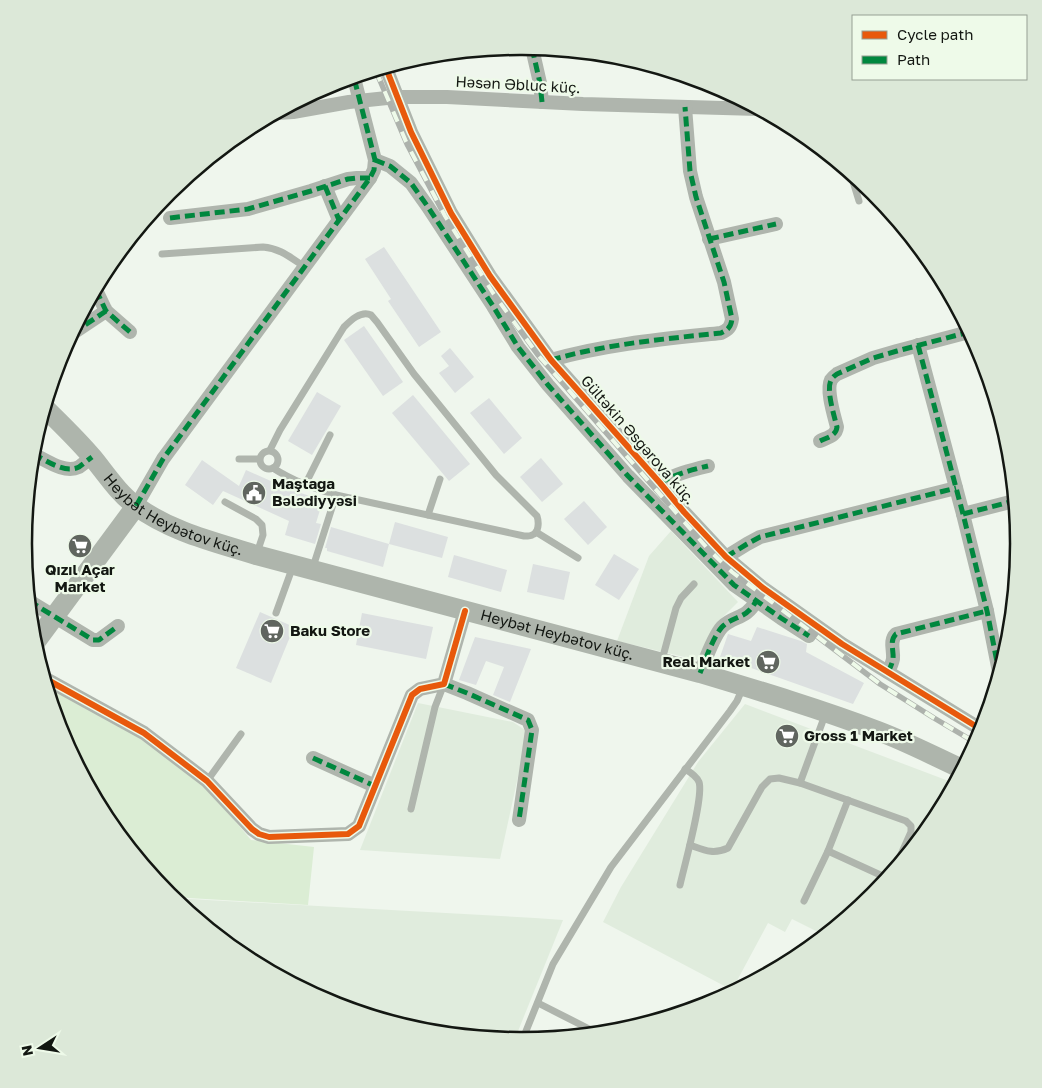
<svg xmlns="http://www.w3.org/2000/svg" width="1042" height="1088" viewBox="0 0 1042 1088" font-family="'Golos Text',sans-serif">
<style>
.built{fill:#e0ecdd}
.green{fill:#dbedd4}
.building{fill:#dce0e0}
.lines{fill:none;stroke-linecap:round;stroke-linejoin:round}
.service{stroke:#afb5ad;stroke-width:7}
.minor{stroke:#afb5ad;stroke-width:14}
.secondary{stroke:#aeb5ac;stroke-width:20}
.rail-casing{stroke:#adb2ac;stroke-width:5.5}
.rail{stroke:#eefae9;stroke-width:4;stroke-dasharray:11;stroke-linecap:butt}
.quiet{stroke:#00873e;stroke-width:5;stroke-dasharray:10 5;stroke-linecap:butt}
.cycleway-casing{stroke:#eefae9;stroke-width:9}
.cycleway{stroke:#e8590c;stroke-width:6}
.labels{text-anchor:middle;stroke-width:4.5;stroke-linejoin:round;paint-order:stroke}
.street-label{font-size:15px;fill:#131712;stroke:#eefae9}
.poi-label{font-size:15px;font-weight:bold;fill:#131712;stroke:#eefae9;text-anchor:start}
.rim{fill:none;stroke:#131712;stroke-width:2.5}
</style>
<rect width="100%" height="100%" fill="#eff6ed"/>
<g class="built">
<path d="M671,531L738,602L715,625L697,660L617,641L649,556Z"/>
<path d="M418,703L513,722L525,730L526,740L500,859L360,850Z"/>
<path d="M745,704L954,783L934,820L872,896L824,935L792,919L785,932L768,923L732,990L603,922L621,887L698,762Z"/>
<path d="M172,898L535,918L563,920L514,1041L424,1032L330,1003L245,957Z"/>
</g>
<path class="green" d="M46,684L150,744L208,789L251,840L314,847L308,905L172,897L169,895L107,820L61,734Z"/>
<g class="building">
<path d="M384,247L441,332L419,347L388,301L391,299L365,259Z"/>
<path d="M364,326L403,382L383,396L344,340Z"/>
<path d="M450,348L474,377L455,393L439,373L449,366L441,356Z"/>
<path d="M317,392L341,406L312,455L288,441Z"/>
<path d="M413,395L470,464L449,481L392,413Z"/>
<path d="M489,398L522,438L504,454L470,413Z"/>
<path d="M541,458L563,484L542,502L520,477Z"/>
<path d="M202,460L239,486L246,470L291,490L323,500L316,523L321,524L315,544L285,535L289,521L223,491L213,505L185,485Z"/>
<path d="M584,501L607,527L588,545L564,519Z"/>
<path d="M395,522L448,537L442,558L389,544Z"/>
<path d="M331,527L389,544L383,567L327,551V548H325Z"/>
<path d="M614,554L639,569L619,600L595,585Z"/>
<path d="M454,555L507,570L501,592L448,577Z"/>
<path d="M533,564L570,572L564,600L527,592Z"/>
<path d="M260,612L294,627L271,683L236,668Z"/>
<path d="M362,613L433,627L426,659L356,645Z"/>
<path d="M757,627L801,641L807,644L806,652L864,683L853,704L720,657L728,634L751,641Z"/>
<path d="M475,637L531,649L510,702L493,695L504,667L486,661L476,685L459,680Z"/>
</g>
<g class="lines">
<g class="service">
<path d="M851,175L859,201"/>
<path d="M162,254L263,247C280,248 291,258 305,267"/>
<path d="M270,450L280,430L344,327C350,321 361,310 371,315C372,316 376,321 377,322L414,374L496,475L537,516C539,522 539,533 532,535C531,536 525,536 524,536L336,495C313,488 293,481 273,468"/>
<circle cx="269" cy="460" r="9"/>
<path d="M239,459H259"/>
<path d="M305,485L330,435"/>
<path d="M225,502L256,519L262,525L263,535L257,553"/>
<path d="M428,515L440,479"/>
<path d="M536,532L578,558"/>
<path d="M313,567L336,495"/>
<path d="M276,613L293,566"/>
<path d="M662,660L676,608L681,598L694,584"/>
<path d="M207,781L241,734"/>
<path d="M800,783L825,715"/>
<path d="M411,809L435,707L444,684"/>
<path d="M690,845C704,850 713,855 728,848L762,787L770,779L779,778L800,783L906,821L911,826V832L894,870"/>
<path d="M828,851L887,878"/>
<path d="M680,885C684,867 704,796 699,782C697,777 690,772 685,769"/>
<path d="M804,901L828,851L848,800"/>
<path d="M538,1003L599,1034"/>
<path d="M522,1041L553,964L611,867L730,711L737,701L743,687"/>
</g>
<g class="minor">
<path d="M532,48L540,83L542,102"/>
<path d="M386,68L411,132L451,213L490,276L551,360L660,483L684,512L726,557L763,588L842,644L982,730"/>
<path d="M277,113L293,112L349,102L387,98L398,97H447L583,104L758,109"/>
<path d="M375,160L390,166L411,183L428,207L493,306L518,347L548,385L628,476L734,585L781,618L809,636"/>
<path d="M325,186L339,220"/>
<path d="M170,218L248,209L311,191L348,179L357,178H370"/>
<path d="M709,239L776,224"/>
<path d="M96,290L106,311L130,332"/>
<path d="M73,333L106,311"/>
<path d="M918,345L963,514L987,611L999,672"/>
<path d="M551,360C606,344 664,339 721,333C728,330 731,327 732,319L724,282L696,197L690,171L685,107"/>
<path d="M820,441C828,437 836,436 837,427C834,415 826,390 831,380C833,377 833,377 837,374L873,358L897,351L969,332"/>
<path d="M33,454C46,460 64,474 79,467C83,464 88,460 92,457"/>
<path d="M660,483C675,474 691,470 708,466"/>
<path d="M136,506L163,459L370,178L374,170L375,160L354,78"/>
<path d="M963,514L1014,501"/>
<path d="M726,557L747,544L760,537L956,488"/>
<path d="M29,601L93,640H99L118,626"/>
<path d="M888,672C890,668 892,664 893,659C894,650 889,641 896,634L987,611"/>
<path d="M700,673C705,661 713,637 722,627C734,615 746,620 756,601"/>
<path d="M44,678L144,733L207,781L252,829L259,834L269,837L348,834L359,826L412,695L420,689L444,684L465,611"/>
<path d="M444,684L467,693L528,720L532,730L519,820"/>
<path d="M313,758L375,786"/>
</g>
<g class="secondary">
<path id="s1" d="M45,408C61,424 78,440 93,458C106,474 119,494 136,506C171,532 215,542 256,555L700,673C760,691 820,709 878,731C907,742 934,756 962,769"/>
<path d="M34,644L136,506"/>
</g>
<g class="rail-casing">
<path id="rail" d="M376,71L407,144L445,216L493,293L538,355L708,549L732,572L880,684L934,718L976,743"/>
</g>
<use href="#rail" class="rail"/>
<g class="quiet">
<path d="M532,48L540,83L542,102"/>
<path d="M375,160L390,166L411,183L428,207L493,306L518,347L548,385L628,476L734,585L781,618L809,636"/>
<path d="M325,186L339,220"/>
<path d="M170,218L248,209L311,191L348,179L357,178H370"/>
<path d="M709,239L776,224"/>
<path d="M96,290L106,311L130,332"/>
<path d="M73,333L106,311"/>
<path d="M918,345L963,514L987,611L999,672"/>
<path d="M551,360C606,344 664,339 721,333C728,330 731,327 732,319L724,282L696,197L690,171L685,107"/>
<path d="M820,441C828,437 836,436 837,427C834,415 826,390 831,380C833,377 833,377 837,374L873,358L897,351L969,332"/>
<path d="M33,454C46,460 64,474 79,467C83,464 88,460 92,457"/>
<path d="M660,483C675,474 691,470 708,466"/>
<path d="M136,506L163,459L370,178L374,170L375,160L354,78"/>
<path d="M963,514L1014,501"/>
<path d="M726,557L747,544L760,537L956,488"/>
<path d="M29,601L93,640H99L118,626"/>
<path d="M888,672C890,668 892,664 893,659C894,650 889,641 896,634L987,611"/>
<path d="M700,673C705,661 713,637 722,627C734,615 746,620 756,601"/>
<path d="M444,684L467,693L528,720L532,730L519,820"/>
<path d="M313,758L375,786"/>
</g>
<g class="cycleway-casing">
<g id="cycleway">
<path d="M386,68L411,132L451,213L490,276L551,360L660,483L684,512L726,557L763,588L842,644L982,730"/>
<path d="M44,678L144,733L207,781L252,829L259,834L269,837L348,834L359,826L412,695L420,689L444,684L465,611"/>
</g>
</g>
<use href="#cycleway" class="cycleway"/>
</g>
<defs>
<g id="civic-disc" transform="scale(1.25)"><circle r="9.5" fill="#60655f" stroke="#eefae9"/><path d="M-.6-6.5H3V-4.5H.6V-3L4-1V1h2V6H-6V1h2V-1L-.6-3ZM-1.2 2.5V6h2.4V2.5Z" fill="#fff"/></g>
<g id="supermarket-disc" transform="scale(1.25)"><circle r="9.5" fill="#60655f" stroke="#eefae9"/><path d="M-6-5.5h2.5l.6 2H6L4.5 2H-2.5L-4.4-4H-6ZM-1.5 3.2a1.3 1.3 0 1 0 .1 0ZM3 3.2a1.3 1.3 0 1 0 .1 0Z" fill="#fff"/></g>
</defs>
<g fill-rule="evenodd">
<use href="#civic-disc" x="254" y="493"/>
<use href="#supermarket-disc" x="80" y="546"/>
<use href="#supermarket-disc" x="272" y="631"/>
<use href="#supermarket-disc" x="768" y="662"/>
<use href="#supermarket-disc" x="787" y="736"/>
</g>
<g class="labels">
<g class="street-label">
<text transform="translate(518 85) rotate(3)" y="5">Həsən Əbluc küç.</text>
<text transform="translate(638 440) rotate(49)" y="5">Gültəkin Əsgərova küç.</text>
<text dy="5" stroke="none"><textPath href="#s1" startOffset="171">Heybət Heybətov küç.</textPath></text>
<text dy="5" stroke="none"><textPath href="#s1" startOffset="576">Heybət Heybətov küç.</textPath></text>
</g>
<g class="poi-label">
<text x="272" y="489">Maştağa<tspan x="272" dy="17">Bələdiyyəsi</tspan></text>
<text x="80" y="575" text-anchor="middle">Qızıl Açar<tspan x="80" dy="17">Market</tspan></text>
<text x="290" y="636">Baku Store</text>
<text x="750" y="667" text-anchor="end">Real Market</text>
<text x="804" y="741">Gross 1 Market</text>
</g>
</g>
<path d="M0 0H1042V1088H0ZM520 55H522A488 488 0 0 1 1010 543V544A488 488 0 0 1 522 1032H520A488 488 0 0 1 32 544V543A488 488 0 0 1 520 55Z" fill="#dce8d8" fill-rule="evenodd"/>
<path class="rim" d="M520 55H522A488 488 0 0 1 1010 543V544A488 488 0 0 1 522 1032H520A488 488 0 0 1 32 544V543A488 488 0 0 1 520 55Z"/>
<rect x="852" y="15" width="175" height="65" fill="#eefae9" stroke="#969f93"/>
<rect x="862" y="31" width="25" height="8" fill="#e8590c" stroke="#969f93"/>
<text x="897" y="40" font-size="15" fill="#131712">Cycle path</text>
<rect x="862" y="56" width="25" height="8" fill="#00873e" stroke="#969f93"/>
<text x="897" y="65" font-size="15" fill="#131712">Path</text>
<g transform="translate(40 1048) rotate(258)" stroke="#eefae9" stroke-width="4" paint-order="stroke">
<path d="M0-4L9 19L0 12L-9 19Z" fill="#131712"/>
<text y="-8" font-size="14" font-weight="bold" text-anchor="middle" fill="#131712">N</text>
</g>
</svg>
